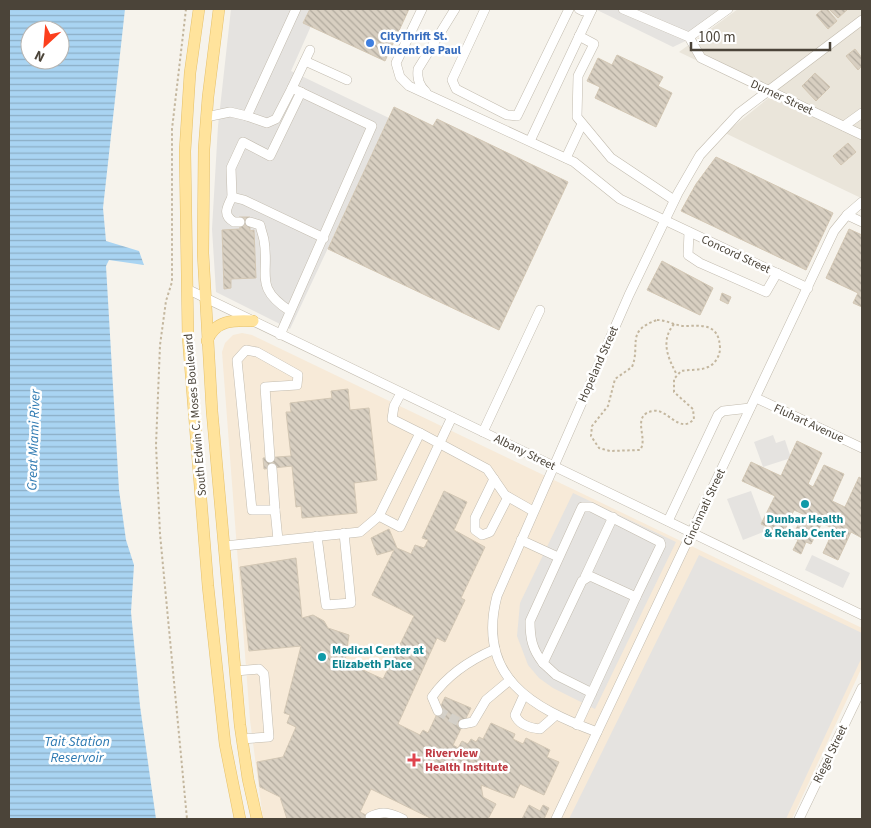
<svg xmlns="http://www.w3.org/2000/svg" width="871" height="828" viewBox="0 0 871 828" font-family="'Source Sans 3',sans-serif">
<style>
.residential{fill:#eae5da}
.commercial{fill:#f7ead8}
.parking{fill:#e5e3e0}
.water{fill:url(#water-rules);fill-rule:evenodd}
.building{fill:url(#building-back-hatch);stroke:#d3c7b4}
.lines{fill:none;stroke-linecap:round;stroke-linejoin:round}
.minor-tunnel{stroke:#d4d0c8;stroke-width:9;stroke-dasharray:9 4.5;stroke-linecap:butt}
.minor-casing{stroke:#c2bbae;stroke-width:10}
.major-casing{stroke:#e6c16a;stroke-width:12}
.path{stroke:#c4b79f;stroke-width:2;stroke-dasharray:2.5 2.5;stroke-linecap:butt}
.minor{stroke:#fff;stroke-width:9}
.major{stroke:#ffe39c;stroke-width:11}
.shop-dot{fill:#3f7fe0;stroke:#fff;stroke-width:2}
.culture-dot{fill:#0f9aa8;stroke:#fff;stroke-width:2}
.health-dot{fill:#e0444e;stroke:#fff;stroke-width:2}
.labels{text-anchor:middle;stroke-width:5;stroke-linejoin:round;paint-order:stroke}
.shop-label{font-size:12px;font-weight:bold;fill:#366cbe;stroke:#fff;text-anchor:start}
.street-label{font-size:12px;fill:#4b4439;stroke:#fff}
.culture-label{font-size:12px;font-weight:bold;fill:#0d838f;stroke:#fff}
.health-label{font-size:12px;font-weight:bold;fill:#be3a42;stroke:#fff;text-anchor:start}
.water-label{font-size:14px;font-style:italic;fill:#2e7ab2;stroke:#fff}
</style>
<defs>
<pattern id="water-rules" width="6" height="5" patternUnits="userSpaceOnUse" patternTransform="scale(1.25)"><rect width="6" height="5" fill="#a9d4f2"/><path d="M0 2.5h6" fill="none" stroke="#8caec5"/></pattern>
<pattern id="building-back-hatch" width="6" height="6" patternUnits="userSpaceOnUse" patternTransform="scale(1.25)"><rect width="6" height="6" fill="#d8cfc1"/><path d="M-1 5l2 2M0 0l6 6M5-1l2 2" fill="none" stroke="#b1aa9e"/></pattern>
</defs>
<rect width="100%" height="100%" fill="#f6f3ec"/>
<path class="residential" d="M738,9H862L861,198L725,133L771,96L679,52Z"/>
<path class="commercial" d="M242,333L252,335L862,628V667L792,819H263L250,720L222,352L225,343L233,335Z"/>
<g class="parking">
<path d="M231,9H310L303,22L311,26L291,71L389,118L290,329L216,292L212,229L218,126Z"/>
<path d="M595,9H732L698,35L673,47Z"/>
<path d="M773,435L776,443L785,440L791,458L763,467L754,442Z"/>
<path d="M751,491L766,531L743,540L727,499Z"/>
<path d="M573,493L676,542L595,709L553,688L539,678L528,665L517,636L520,603Z"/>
<path d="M699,555L862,633V657L786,819H569Z"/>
<path d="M812,555L850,573L843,588L805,570Z"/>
</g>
<path class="water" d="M9,9H125L103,208L106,241L139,251L144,265L109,260L106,266L119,490L126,540L134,565L131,612L140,706L156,819H9ZM30,30H60V60H30Z"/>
<g class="building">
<path d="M310,9H409L385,61L303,23Z"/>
<path d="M823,9H827L837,21L828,29L816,15Z"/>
<path d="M829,9H848L838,18Z"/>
<path d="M855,49L862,58V66L858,70L846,56Z"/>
<path d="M617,55L663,77L658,86L672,93L656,127L595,98L600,87L587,81L598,58L612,65Z"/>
<path d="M815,73L830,87L816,101L802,86Z"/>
<path d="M394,107L433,126L437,119L568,182L499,330L328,249Z"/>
<path d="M848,143L856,152L841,165L833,156Z"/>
<path d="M716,157L833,213L806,270L681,211L696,184Z"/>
<path d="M239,217H250V231L254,230L256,278L231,279V288L224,289L222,230L240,229Z"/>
<path d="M849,229L862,235V307L853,303L858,293L826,278Z"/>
<path d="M662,261L713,288L700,315L647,290Z"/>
<path d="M722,293L731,297L728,304L720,300Z"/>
<path d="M348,389L350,410L369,408L377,480L354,483L357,513L302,518L301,506L296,507L292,466L264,469L263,458L291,456L286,412H291L290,403L332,398L331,391Z"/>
<path d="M797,441L822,453L808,484L813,487L824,465L844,474L832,501L845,507L859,477L862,479V538L851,532L838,560L823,553L834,529L822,523L811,544L806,542L801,554L793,550L798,540L792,538L803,514L794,510L783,534L761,524L775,496L742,481L751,462L781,476Z"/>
<path d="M444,491L467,502L454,530L485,547L461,598L465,600L445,642L437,638L398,724L420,735L423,730L428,733L445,697L471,708L453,745L458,748L462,741L468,744L471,739L476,742L479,737L483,739L491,723L515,734L513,739L523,744L526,738L550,750L547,757L559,762L544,795L520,784L514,798L481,785L483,797L496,804L488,819H432L371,789L360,812L374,819H287L280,797L260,787L257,762L283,757L296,727L287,723L290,715L284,713L301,646L249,651L240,567L296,558L302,618L313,615L324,621L328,628L349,635L345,662L383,679L414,616L372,595L394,550L377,555L371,538L389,529L397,548L411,554L415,545L424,548L428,540L422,538Z"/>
<path d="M529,805L540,811L543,805L549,808L544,819H522Z"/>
</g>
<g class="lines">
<path class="minor-tunnel" d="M438,711L463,724"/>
<g class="minor-casing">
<g id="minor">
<path d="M422,9L396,63L400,77L409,86L574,162L620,199L808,288"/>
<path d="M485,9L452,80L456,89L507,115L517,116L569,9"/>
<path d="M579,9L583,11L592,9"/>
<path d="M623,9L689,37"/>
<path d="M728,9L689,37L701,58L862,135"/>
<path d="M579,36L594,44L578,76L577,117L611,158L674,200"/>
<path d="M305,61L347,80"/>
<path d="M292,88L310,50"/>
<path d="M426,92C419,85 417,79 418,69L455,9"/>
<path d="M247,116L267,123L276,119L292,88L372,126L280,335"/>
<path d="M206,117L230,112L247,116L296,9"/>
<path d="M844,126L862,113"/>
<path d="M530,141L592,9"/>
<path d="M566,158L582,124"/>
<path d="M232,197L231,168L243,142L270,156L301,92"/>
<path d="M847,215L862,222"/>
<path d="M240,222H234C222,215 227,207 232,197L244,200L324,238"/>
<path d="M250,222L260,225C261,230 263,235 264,240C270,275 253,287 290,311"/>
<path d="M689,232L688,255L700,263L766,292L777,273"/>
<path d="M187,289L862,615"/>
<path d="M401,393L394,406L392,419L420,433"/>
<path d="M756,398L862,448"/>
<path d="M483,432L540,310"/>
<path d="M270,458L265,387L297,385L298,375L257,352L246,350L237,360L252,510H275L278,540"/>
<path d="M272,468L275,510"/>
<path d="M494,479L475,518V530L482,535L490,532L508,497"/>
<path d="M379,516L420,433L487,469L505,495L533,511"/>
<path d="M668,521L718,415L723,411L750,408"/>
<path d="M317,536L326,605L351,603L344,533"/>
<path d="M521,540L558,557"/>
<path d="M224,546L360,532L379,516L400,527L452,417"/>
<path d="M585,577L613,517"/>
<path d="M543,663C532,649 530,638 530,621L582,507H591L660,542L661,545L636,597"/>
<path d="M236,671L259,669L264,674L269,737L242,739"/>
<path d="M524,695L515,715C519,725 530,728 540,729L556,715"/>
<path d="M438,711L432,697C448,674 470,660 495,649"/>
<path d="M463,724L473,722L486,700L510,680"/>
<path d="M577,725L636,597L590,576L582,581L543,663L556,675L592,693"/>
<path d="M597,732C532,708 476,677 497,596L629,295L678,193L700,155L739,113L862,20"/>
<path d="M370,817C382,810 391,813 403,819"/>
<path d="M556,819L834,231L847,215L862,202"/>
<path d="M799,819L862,688"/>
</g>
</g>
<g class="major-casing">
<g id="major">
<path d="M199,9L190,73L185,151L188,337L208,586L225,744L240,819"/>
<path d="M219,9L208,97L204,149L203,253L212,411L240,725L248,779L257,819"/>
<path d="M207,341C215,320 233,320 253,321"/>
</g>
</g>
<g class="path">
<path d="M186,9L172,129V282L166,301L160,345L156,445L160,534L187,819"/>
<path d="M657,320C666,320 674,325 683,326C701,326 719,322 720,348C720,356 715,364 708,367C700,371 690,369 681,371L674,379V392L693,409L694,419C679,435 668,408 653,411C630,415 649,439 640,450L610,451L599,448L591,436L592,426L608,406L615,379L632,367C641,345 625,331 657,320Z"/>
<path d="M674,324C660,341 668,358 677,375"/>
</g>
<use href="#minor" class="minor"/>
<use href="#major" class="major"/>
</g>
<circle class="shop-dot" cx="370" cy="43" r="5"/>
<g class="culture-dot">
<circle cx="805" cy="504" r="5"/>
<circle cx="322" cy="657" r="5"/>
</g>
<path class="health-dot" d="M411.5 752.5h5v5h5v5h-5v5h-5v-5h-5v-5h5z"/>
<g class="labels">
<g class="shop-label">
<text x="380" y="40">CityThrift St.<tspan x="380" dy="14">Vincent de Paul</tspan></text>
</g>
<g class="street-label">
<text transform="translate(782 97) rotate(25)" y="4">Durner Street</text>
<text transform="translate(736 254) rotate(25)" y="4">Concord Street</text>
<text transform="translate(598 364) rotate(-66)" y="4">Hopeland Street</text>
<text transform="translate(195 415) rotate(-95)" y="4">South Edwin C. Moses Boulevard</text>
<text transform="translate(809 423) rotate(25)" y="4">Fluhart Avenue</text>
<text transform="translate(525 452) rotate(26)" y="4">Albany Street</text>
<text transform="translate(704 507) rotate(-65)" y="4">Cincinnati Street</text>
<text transform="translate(830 754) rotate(-64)" y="4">Riegel Street</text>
</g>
<g class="culture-label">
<text x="805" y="523">Dunbar Health<tspan x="805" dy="14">&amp; Rehab Center</tspan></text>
<text x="332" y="654" text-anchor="start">Medical Center at<tspan x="332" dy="14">Elizabeth Place</tspan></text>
</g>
<g class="health-label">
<text x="425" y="757">Riverview<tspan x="425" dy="14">Health Institute</tspan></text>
</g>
<g class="water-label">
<text transform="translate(33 440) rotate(-88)" y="5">Great Miami River</text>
<text x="77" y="746">Tait Station<tspan x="77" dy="16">Reservoir</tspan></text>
</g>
</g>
<rect width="871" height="828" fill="none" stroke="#4b4439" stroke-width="20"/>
<g transform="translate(45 45) rotate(206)"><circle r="24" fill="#ffffff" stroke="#b7b4b0"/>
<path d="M0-4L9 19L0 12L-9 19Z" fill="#fc3f1d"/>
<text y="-8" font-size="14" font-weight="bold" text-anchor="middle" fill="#4b4439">N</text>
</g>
<path d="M691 42v8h139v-8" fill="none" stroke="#4b4439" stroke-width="2.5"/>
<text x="698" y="42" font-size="15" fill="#4b4439" stroke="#ffffff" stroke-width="4" paint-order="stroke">100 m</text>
</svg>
